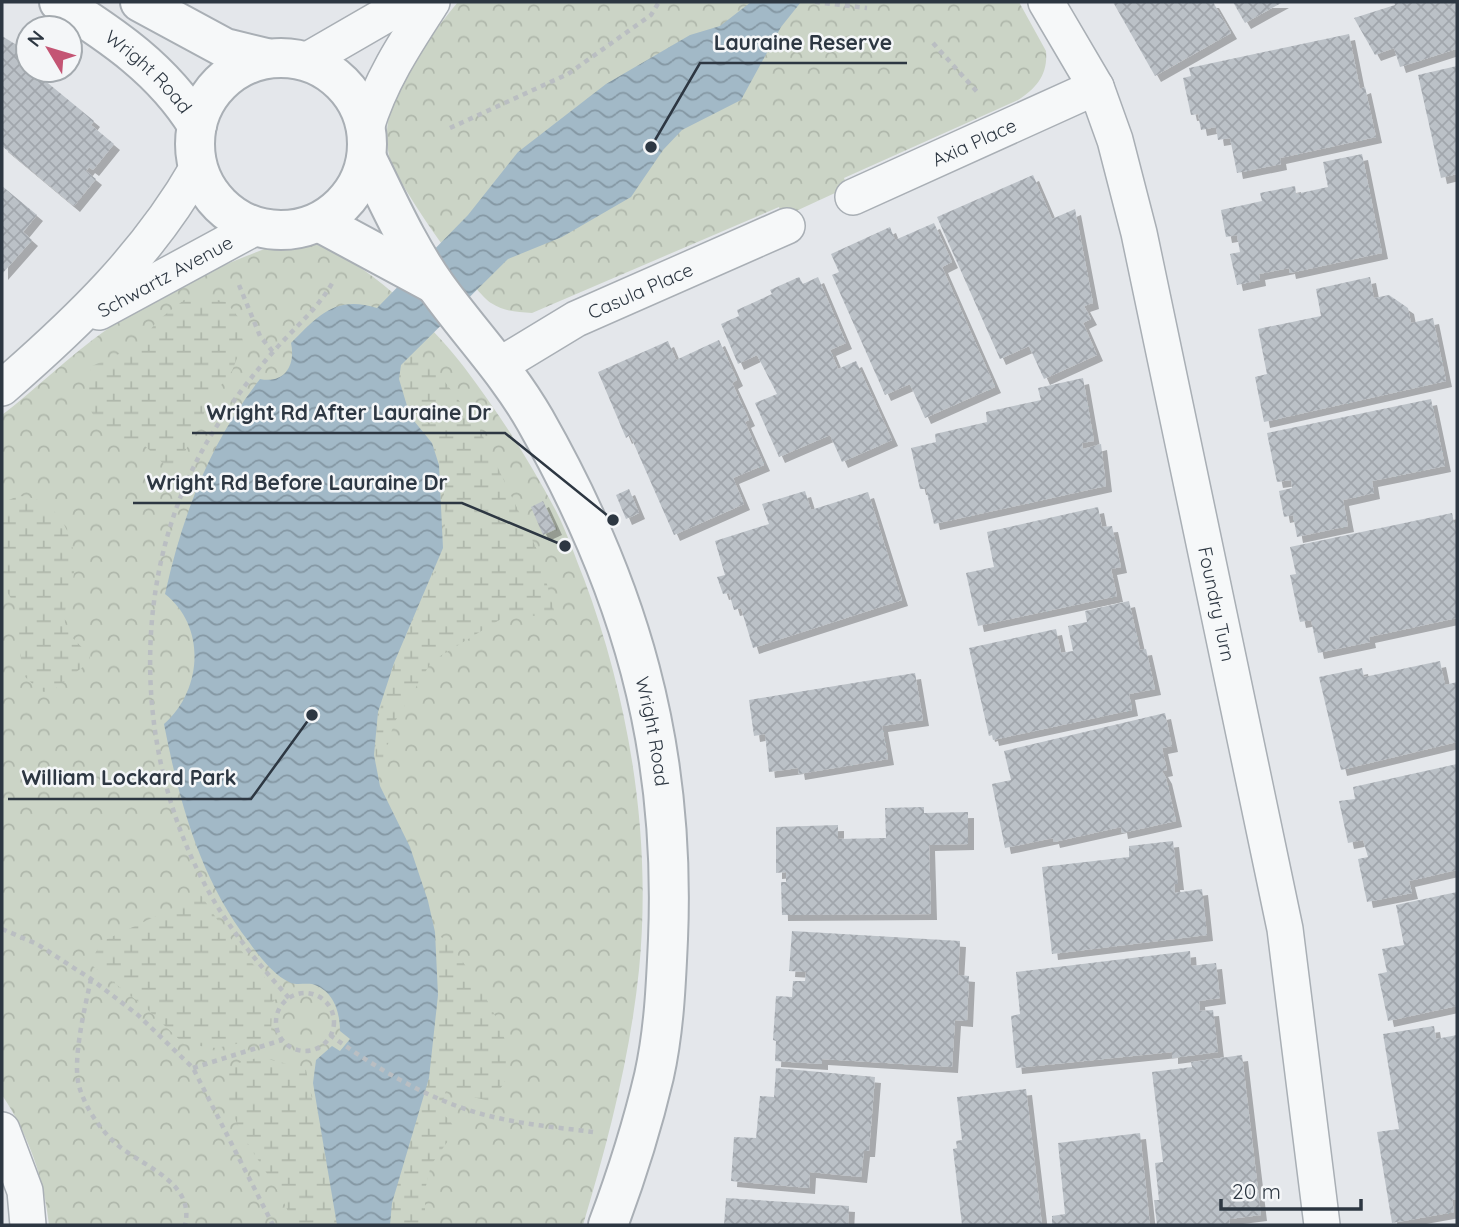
<svg xmlns="http://www.w3.org/2000/svg" width="1459" height="1227" viewBox="0 0 1459 1227" font-family="Quicksand,sans-serif">
<style>
.forest{fill:url(#forest-crowns)}
.wetland{fill:url(#wetland-marsh)}
.water{fill:url(#water-waves)}
.building{fill:url(#building-cross-hatch);filter:url(#shadow)}
.lines{fill:none;stroke-linecap:round;stroke-linejoin:round}
.minor-casing{stroke:#a9afb5;stroke-width:38}
.tertiary-casing{stroke:#a9afb5;stroke-width:42}
.path{stroke:#babec2;stroke-width:4.5;stroke-dasharray:5 5;stroke-linecap:butt}
.minor{stroke:#f6f8f9;stroke-width:35}
.tertiary{stroke:#f6f8f9;stroke-width:38}
.labels{text-anchor:middle;stroke-width:5;stroke-linejoin:round;paint-order:stroke}
.street-label{font-size:19px;fill:#2d3742;stroke:#f4f6f8}
.leader{fill:none;stroke:#2d3742;stroke-width:2.5}
.callout-dot{fill:#2d3742;stroke:#f4f6f8;stroke-width:2.5}
.callout-label{font-size:21px;text-anchor:middle;font-weight:bold;fill:#2d3742;stroke:#f4f6f8;stroke-width:5;stroke-linejoin:round;paint-order:stroke}
</style>
<defs>
<pattern id="forest-crowns" width="20" height="18" patternUnits="userSpaceOnUse" patternTransform="scale(1.75)"><rect width="20" height="18" fill="#cbd4c6"/><path d="M2 6a3 3 0 1 1 6 0M12 15a3 3 0 1 1 6 0" fill="none" stroke="#afb7ab"/></pattern>
<pattern id="wetland-marsh" width="20" height="14" patternUnits="userSpaceOnUse" patternTransform="scale(1.75)"><rect width="20" height="14" fill="#cbd4c6"/><path d="M1 5h8M5 5V1M11 12h8M15 12V8" fill="none" stroke="#afb7ab"/></pattern>
<pattern id="water-waves" width="16" height="10" patternUnits="userSpaceOnUse" patternTransform="scale(1.75)"><rect width="16" height="10" fill="#a2b9c7"/><path d="M0 5q4-4 8 0t8 0" fill="none" stroke="#8497a3"/></pattern>
<pattern id="building-cross-hatch" width="8" height="8" patternUnits="userSpaceOnUse" patternTransform="scale(1.75)"><rect width="8" height="8" fill="#bbc1c7"/><path d="M0 0l8 8M0 8l8-8" fill="none" stroke="#a1a6ac"/></pattern>
<filter id="shadow"><feDropShadow dx="6" dy="6" stdDeviation="0" flood-color="#0004"/></filter>
</defs>
<rect width="100%" height="100%" fill="#e4e7eb"/>
<g class="forest">
<path d="M458,2H1019L1046,51C1048,74 1037,88 1018,100L844,178L848,187L783,217L779,207L532,313C517,312 505,312 491,303C472,291 396,182 390,159C387,149 386,132 388,122C395,82 432,33 458,2Z"/>
<path d="M283,242C290,242 299,241 306,242C356,250 434,327 464,367C498,412 530,461 556,511C567,532 575,557 584,579C630,702 652,839 639,970C630,1057 608,1142 583,1225H49C44,1178 28,1134 2,1095V415C37,388 69,356 106,330C160,292 220,265 283,242Z"/>
</g>
<g class="wetland">
<path d="M205,297L226,302L239,318L243,343L232,371L212,397L174,474L143,444L123,447C96,426 76,400 92,366L139,345L157,321L184,300Z"/>
<path d="M415,350L442,378L478,426L539,554L556,618L526,615L501,619L432,661L394,723L378,779C366,711 400,653 425,592C431,578 441,562 443,547C447,527 445,481 438,462C428,436 390,395 401,366C403,360 410,355 415,350Z"/>
<path d="M18,496C56,496 78,537 74,573C72,591 61,609 66,627C69,637 83,647 90,656L89,662L50,693L40,691L22,674L17,608L2,584V503Z"/>
<path d="M201,895L226,933L280,995L272,1003L271,1037L216,1048L184,1044L146,1008L89,963L103,941Z"/>
<path d="M435,932C462,951 514,1034 509,1069C507,1082 498,1092 490,1101L446,1091L440,1112L450,1120L455,1131L431,1165L425,1190V1225H293C277,1171 223,1133 226,1070C258,1050 271,1060 306,1070L317,1123L332,1153L435,952Z"/>
</g>
<path class="water" d="M751,2H801L781,27L741,100L682,130L663,150L631,197L562,237L508,259L401,365L399,379L410,416L432,443L439,465L443,548L394,663L378,712L374,755L380,786L410,847L428,901L435,932L438,995L429,1078L392,1203L390,1225H337L313,1083L316,1060L332,1046L340,1051L350,1039L340,1031C340,1011 333,990 312,984C305,983 297,985 291,983C274,976 259,956 249,942C200,879 179,801 164,724C202,691 207,627 165,594C183,514 209,444 260,379C284,384 296,366 291,343C318,316 335,295 377,308L468,215L518,152L606,84L690,35L720,26Z"/>
<g class="building">
<path d="M1113,2H1213L1231,33L1155,76Z"/>
<path d="M1233,2H1283L1245,23Z"/>
<path d="M1394,2H1457L1456,49L1400,67L1394,48L1375,55L1354,18L1395,5Z"/>
<path d="M1349,34L1360,89L1365,87L1376,137L1280,158L1281,164L1237,173L1230,138L1218,140L1216,127L1201,130L1198,114L1191,115L1183,78L1191,76L1189,68Z"/>
<path d="M2,36L28,52V70H32L94,121L91,125L114,144L93,170L89,167L86,171L96,179L74,206L2,146Z"/>
<path d="M1457,66V174L1441,178L1418,75Z"/>
<path d="M1362,154L1382,253L1290,273L1289,268L1259,274L1260,280L1237,285L1230,254L1240,252L1237,235L1226,237L1221,210L1262,201L1260,193L1295,186L1296,194L1328,187L1323,162Z"/>
<path d="M1033,175L1052,219L1075,209L1093,303L1084,306L1091,319L1083,323L1097,355L1044,379L1029,346L1000,359L937,217Z"/>
<path d="M2,186L37,215L23,232L32,240L2,274Z"/>
<path d="M934,223L952,262L942,267L995,387L925,418L910,384L885,395L832,275L839,272L831,254L890,227L895,240Z"/>
<path d="M799,277L803,284L818,277L846,343L830,350L838,369L856,361L892,440L842,462L830,435L779,457L755,403L777,394L757,355L738,364L721,324L739,316L737,310L772,294L770,290Z"/>
<path d="M1370,277L1374,298L1389,295L1408,308L1411,323L1433,318L1446,381L1264,422L1255,377L1267,374L1258,329L1321,316L1316,289Z"/>
<path d="M719,340L737,380L732,383L749,420L745,422L764,465L733,478L744,504L674,535L630,435L626,438L598,372L668,341L676,360Z"/>
<path d="M1083,378L1094,441L1082,443L1083,449L1101,444L1106,486L934,524L926,489H920L911,448L936,442L935,434L987,422L986,412L1041,400L1038,388Z"/>
<path d="M1431,399L1445,466L1372,481L1374,493L1343,500L1348,526L1297,537L1293,515L1284,517L1279,491L1292,488L1291,480L1277,482L1267,433Z"/>
<path d="M629,489L639,513L626,519L616,495Z"/>
<path d="M805,491L811,510L868,492L902,600L753,648L741,608L734,610L729,593L723,594L717,577L725,575L715,541L769,524L762,504Z"/>
<path d="M543,501L556,529L543,535L531,507Z"/>
<path d="M1098,507L1102,527L1112,526L1121,567L1111,569L1117,596L978,626L966,573L994,567L987,532Z"/>
<path d="M1452,513L1457,537V618L1369,637L1370,642L1318,653L1311,620L1300,622L1290,575L1296,574L1290,547Z"/>
<path d="M1129,601L1140,650L1146,649L1155,689L1129,694L1132,710L993,740L992,735L989,736L969,648L1056,629L1061,653L1073,651L1068,626L1087,622L1085,611Z"/>
<path d="M1440,661L1445,685L1457,682V742L1341,770L1319,677L1362,668L1364,677Z"/>
<path d="M915,673L923,720L882,726L888,759L799,774L798,768L769,772L765,734L754,736L749,700Z"/>
<path d="M1165,713L1172,746L1162,748L1167,770L1162,771L1166,778L1176,821L1122,833L1121,827L1054,842L1053,838L1005,848L992,784L1011,780L1004,751Z"/>
<path d="M1457,764V870L1409,881L1412,893L1367,902L1358,859L1368,857L1363,840L1348,843L1339,801L1355,799L1353,787Z"/>
<path d="M924,807V813L968,812V844L929,845L931,914L782,915L781,882H786V872L776,873V827L838,825V839L886,838L885,808Z"/>
<path d="M1173,841L1178,884H1174L1175,893L1202,889L1207,935L1052,954L1042,867L1129,857V846Z"/>
<path d="M1457,892V1006L1388,1021L1378,974L1387,972L1382,949L1404,945L1396,905Z"/>
<path d="M792,931L960,941L958,975L969,976L967,1021L955,1020L952,1067L822,1059V1064L775,1061L776,1041L773,1040L776,996L792,997L793,981H805L806,972L789,971Z"/>
<path d="M1190,951L1191,966L1216,963L1220,998L1199,1001L1200,1011L1213,1010L1218,1052L1172,1058V1052L1016,1068L1011,1016L1020,1014L1016,972Z"/>
<path d="M1434,1026L1436,1039L1457,1035V1199L1452,1200L1454,1212L1392,1223L1377,1132L1399,1129L1383,1034Z"/>
<path d="M1242,1055L1261,1215L1229,1219L1230,1225H1157L1154,1200H1159L1155,1163L1163,1162L1152,1072L1192,1067L1191,1062Z"/>
<path d="M776,1068L875,1077L869,1151H864L861,1177L810,1172L809,1188L731,1181L734,1137L756,1138L760,1096L774,1097Z"/>
<path d="M1026,1089L1042,1225H962L953,1149L957,1148L956,1141L962,1140L957,1097Z"/>
<path d="M1140,1133L1150,1225H1052V1216L1065,1214L1058,1143Z"/>
<path d="M726,1198L849,1206L848,1225H724Z"/>
</g>
<g class="lines">
<g class="minor-casing">
<g id="minor">
<path id="s1" d="M1046,2L1096,87L1115,140L1139,233L1285,929L1322,1225"/>
<path d="M306,61L408,2"/>
<path d="M366,128C380,81 406,42 432,2"/>
<path id="s2" d="M853,197L1096,87"/>
<path id="s3" d="M99,312L256,227"/>
<path id="s4" d="M500,365L576,319L787,226"/>
<path d="M2,388C78,322 148,255 198,167"/>
<path d="M2,1130L25,1191L28,1225"/>
</g>
</g>
<g class="tertiary-casing">
<g id="tertiary">
<path id="s5" d="M59,2C113,36 163,70 197,125"/>
<path d="M140,2L225,48L266,58"/>
<circle cx="281" cy="144" r="86"/>
<path id="s6" d="M367,159C388,201 408,247 436,286C469,332 507,371 535,420C630,587 676,746 668,939C666,985 664,1031 654,1076C642,1127 626,1177 608,1225"/>
<path d="M319,222L434,284"/>
</g>
</g>
<g class="path">
<path d="M815,2L867,8"/>
<path d="M933,43L979,94"/>
<path d="M450,128L568,74L651,15L659,2"/>
<path d="M239,285L260,336L273,352"/>
<path d="M2,929L37,944L91,979L138,1015L193,1068L273,1225"/>
<path d="M91,979C85,1007 72,1060 79,1086C85,1107 98,1126 113,1141C137,1165 196,1180 185,1225"/>
<circle cx="305" cy="1022" r="29"/>
<path d="M289,998C256,961 224,923 202,879C133,746 131,573 207,442C226,410 248,380 273,352C294,328 319,308 334,280"/>
<path d="M330,1035C380,1071 437,1105 498,1118C529,1125 562,1128 593,1132"/>
<path d="M193,1068L282,1040"/>
</g>
<use href="#minor" class="minor"/>
<use href="#tertiary" class="tertiary"/>
</g>
<g class="labels">
<g class="street-label">
<text dy="7" stroke="none"><textPath href="#s5" startOffset="114">Wright Road</textPath></text>
<text dy="7" stroke="none"><textPath href="#s2" startOffset="133">Axia Place</textPath></text>
<text dy="7" stroke="none"><textPath href="#s3" startOffset="75">Schwartz Avenue</textPath></text>
<text dy="7" stroke="none"><textPath href="#s4" startOffset="159">Casula Place</textPath></text>
<text dy="7" stroke="none"><textPath href="#s1" startOffset="630">Foundry Turn</textPath></text>
<text dy="7" stroke="none"><textPath href="#s6" startOffset="646">Wright Road</textPath></text>
</g>
</g>
<path class="leader" d="M651 147L700 63H907M613 520L505 433H192M565 546L462 503H133M312 715L251 799H8"/>
<g class="callout-dot">
<circle cx="651" cy="147" r="7"/>
<circle cx="613" cy="520" r="7"/>
<circle cx="565" cy="546" r="7"/>
<circle cx="312" cy="715" r="7"/>
</g>
<g class="callout-label">
<text x="803" y="50">Lauraine Reserve</text>
<text x="349" y="420">Wright Rd After Lauraine Dr</text>
<text x="297" y="490">Wright Rd Before Lauraine Dr</text>
<text x="129" y="785">William Lockard Park</text>
</g>
<rect width="1459" height="1227" fill="none" stroke="#2d3742" stroke-width="7"/>
<g transform="translate(49 49) rotate(308)"><circle r="33" fill="#f4f6f8" stroke="#a4aaaf" stroke-width="2"/>
<path d="M0-5L12 26L0 18L-12 26Z" fill="#c45574"/>
<text y="-10" font-size="19" font-weight="bold" text-anchor="middle" fill="#2d3742">N</text>
</g>
<path d="M1221 1199v10h140v-10" fill="none" stroke="#2d3742" stroke-width="3.5"/>
<text x="1232" y="1199" font-size="21" fill="#2d3742" stroke="#f4f6f8" stroke-width="5" paint-order="stroke">20 m</text>
</svg>
